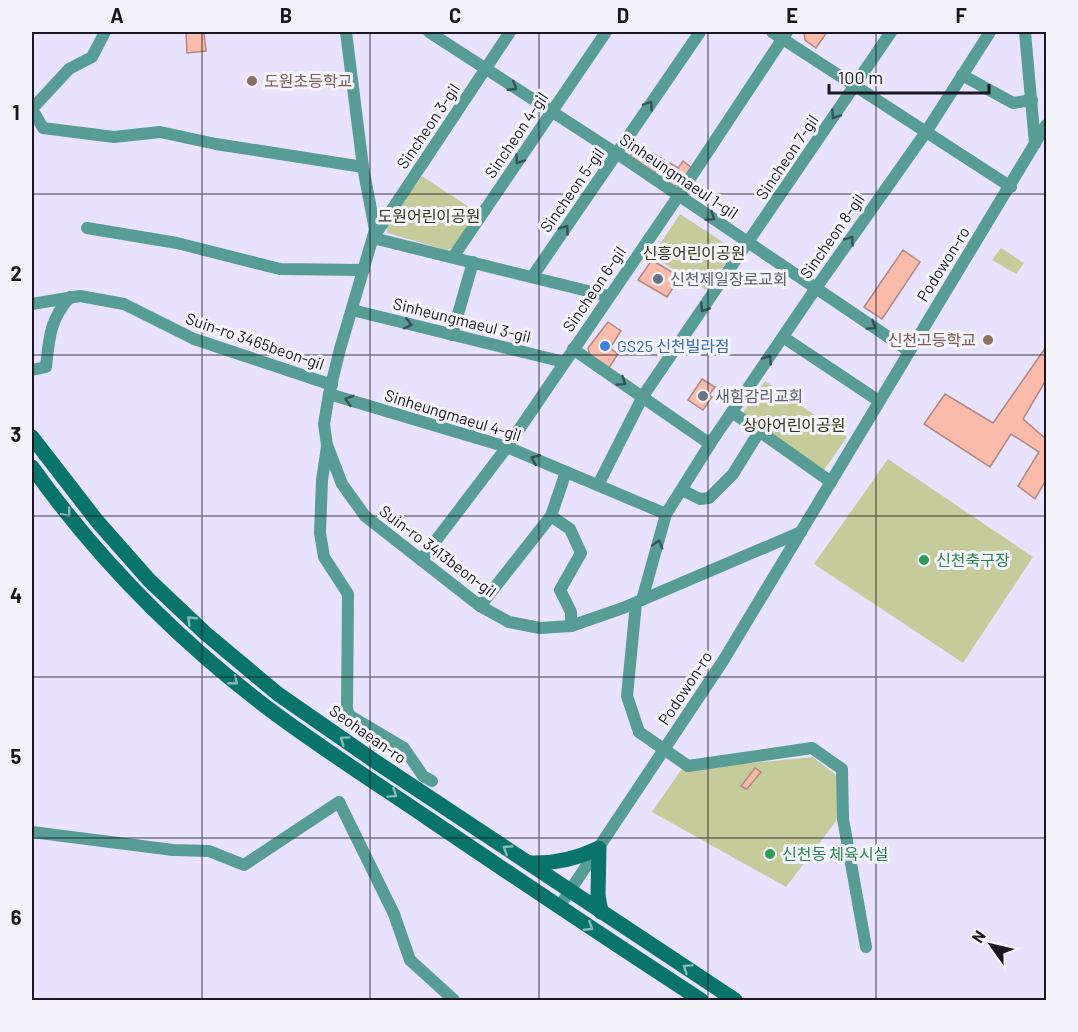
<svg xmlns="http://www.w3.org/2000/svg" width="1078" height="1032" viewBox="0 0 1078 1032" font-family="Barlow,'Noto Sans KR',sans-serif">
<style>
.green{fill:#c5cb9a}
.building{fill:#fbbbab;stroke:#af8980;stroke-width:1.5}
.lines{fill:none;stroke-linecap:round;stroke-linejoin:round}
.street{stroke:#579c95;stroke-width:12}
.secondary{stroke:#08746c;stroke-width:15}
.street-bridge{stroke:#579c95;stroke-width:12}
.oneway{stroke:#355356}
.oneway2{stroke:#8ababa}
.grid{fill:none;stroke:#1a1723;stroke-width:1.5;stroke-opacity:0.55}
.education-dot{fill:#8d6e63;stroke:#f4f3fa;stroke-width:2}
.worship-dot{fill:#6b7280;stroke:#f4f3fa;stroke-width:2}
.shop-dot{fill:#3f7fe0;stroke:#f4f3fa;stroke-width:2}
.leisure-dot{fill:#2e9e5b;stroke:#f4f3fa;stroke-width:2}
.labels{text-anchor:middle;stroke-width:6;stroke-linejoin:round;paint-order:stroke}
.education-label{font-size:16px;fill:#785e54;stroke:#f4f3fa;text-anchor:start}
.street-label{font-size:16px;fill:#1a1723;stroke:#f4f3fa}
.park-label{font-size:16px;fill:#343716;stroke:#f4f3fa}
.worship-label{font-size:16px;fill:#5b616d;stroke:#f4f3fa;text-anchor:start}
.shop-label{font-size:16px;fill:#366cbe;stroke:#f4f3fa;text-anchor:start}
.leisure-label{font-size:16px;fill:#27864d;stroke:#f4f3fa;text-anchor:start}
.neatline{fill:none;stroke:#1a1723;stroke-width:2}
.grid-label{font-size:20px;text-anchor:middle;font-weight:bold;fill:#1a1723}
</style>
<rect width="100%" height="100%" fill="#e9e2fe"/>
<g class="green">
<path d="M422,176L478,213L457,246L447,250L387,233V224Z"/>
<path d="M680,214L735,250L706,290L652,256Z"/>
<path d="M1001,248L1024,263L1016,274L992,260Z"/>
<path d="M765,381L847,437L824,470L742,414Z"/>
<path d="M888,459L1033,557L963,663L814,564Z"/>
<path d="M813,757L838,777L840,808L836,821L786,887L652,812L681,770Z"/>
</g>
<g class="building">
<path d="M186,32H204L206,51L187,53Z"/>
<path d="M804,32H827L816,48L805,40Z"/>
<path d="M634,151L653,153L664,160L655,173L630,156Z"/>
<path d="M683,161L692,168L682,184L674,186L661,177L670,163L678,168Z"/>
<path d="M903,250L920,262L882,319L864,307Z"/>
<path d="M652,260L680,277L667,297L638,280Z"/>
<path d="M608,322L621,331L610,348L618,354L609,368L590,355L588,348Z"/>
<path d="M1046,347V380L1023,419L1046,439V480L1035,499L1018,486L1039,452L1011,434L990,467L924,424L945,394L993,423Z"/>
<path d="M702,379L715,387L709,395L712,397L703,410L688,400Z"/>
<path d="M755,768L761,772L747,789L741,786Z"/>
</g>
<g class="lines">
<g class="street">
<path d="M105,32L92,57L69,69L32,109L43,128L114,137L160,132L216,144L363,167"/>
<path d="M346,32L363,167L375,230L340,349L329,394L324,424L327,445L342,484L365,516L480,606L509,622L540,628L571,626L623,608L801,532"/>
<path d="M429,32L622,157L909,351"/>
<path d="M510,32L373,238L608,296"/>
<path d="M772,32L1011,187"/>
<path d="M1025,32L1035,144"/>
<path d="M962,75L1013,103L1032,100"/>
<path d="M87,228L177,243L280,269L364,270"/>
<path d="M453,257L606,32"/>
<path d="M532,277L700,32"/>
<path d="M32,304L80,296L124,304L194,339L332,385"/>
<path d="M352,310L564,362"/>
<path d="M452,335L473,262"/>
<path d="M783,337L879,401"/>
<path d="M573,349L710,444"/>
<path d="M32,370L46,367C49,338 50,319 70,297"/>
<path d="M329,394L507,447L666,514"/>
<path d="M732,412L831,482"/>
<path d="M327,447L322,480L320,533L324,557L348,594L347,709L349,715L357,720L404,748L423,776L432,781"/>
<path d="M566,472L551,516L570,529L581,553L560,590L571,612V626"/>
<path d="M598,485L643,396L891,32"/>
<path d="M682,490L700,499L709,498L733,474L759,432"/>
<path d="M421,560L507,447L679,195L787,32"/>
<path d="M642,600L666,514L710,444L816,288L926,132L990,32"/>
<path d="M636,603L627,696L639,732"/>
<path d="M480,606L551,516"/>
<path d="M688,766L812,748L842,769L843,819L866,947"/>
<path d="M32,832L173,850L209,851L244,865L339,802L394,914L410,960L454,1000"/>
<path d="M559,907L723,661L1046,125"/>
</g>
<g class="secondary">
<path d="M32,437L97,521L149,580L205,633L278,694L373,760L735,1000"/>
<path d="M32,467C97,558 179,641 269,709C321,748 376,783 429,819C519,880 610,941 701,1000"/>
<path d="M529,863C554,864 576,859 599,848L598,895L601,912"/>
</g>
<path class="street-bridge" d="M639,732L688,766"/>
</g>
<defs><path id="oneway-chevron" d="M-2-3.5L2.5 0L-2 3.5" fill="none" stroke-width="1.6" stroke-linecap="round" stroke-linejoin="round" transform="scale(1.5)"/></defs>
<g class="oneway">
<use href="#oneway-chevron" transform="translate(513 87) rotate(33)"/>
<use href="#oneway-chevron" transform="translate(649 105) rotate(-56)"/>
<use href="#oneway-chevron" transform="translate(835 115) rotate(124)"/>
<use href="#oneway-chevron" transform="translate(519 160) rotate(124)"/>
<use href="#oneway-chevron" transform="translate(711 217) rotate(34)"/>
<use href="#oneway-chevron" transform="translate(565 229) rotate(-55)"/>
<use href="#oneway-chevron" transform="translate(850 240) rotate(-55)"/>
<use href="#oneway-chevron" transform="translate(704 308) rotate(124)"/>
<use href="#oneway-chevron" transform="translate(408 324) rotate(14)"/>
<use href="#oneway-chevron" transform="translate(872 326) rotate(34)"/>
<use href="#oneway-chevron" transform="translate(768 359) rotate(-56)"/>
<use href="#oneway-chevron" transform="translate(622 382) rotate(34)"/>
<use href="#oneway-chevron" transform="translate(349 400) rotate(-164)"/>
<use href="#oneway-chevron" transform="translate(535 459) rotate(-157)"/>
<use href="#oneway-chevron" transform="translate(658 544) rotate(-74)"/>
</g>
<g class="oneway2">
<use href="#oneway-chevron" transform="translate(67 513) rotate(50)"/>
<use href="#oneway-chevron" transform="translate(191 620) rotate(-136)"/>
<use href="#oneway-chevron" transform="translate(234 681) rotate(39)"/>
<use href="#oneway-chevron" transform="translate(344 740) rotate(-145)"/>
<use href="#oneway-chevron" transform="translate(393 794) rotate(34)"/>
<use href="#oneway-chevron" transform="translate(507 849) rotate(-147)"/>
<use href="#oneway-chevron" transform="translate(589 927) rotate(33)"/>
<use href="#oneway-chevron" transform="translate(687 968) rotate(-146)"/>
</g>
<path class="grid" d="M202,32V1000M370,32V1000M539,32V1000M708,32V1000M876,32V1000M32,194H1046M32,355H1046M32,516H1046M32,677H1046M32,838H1046"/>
<g class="education-dot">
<circle cx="252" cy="81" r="6"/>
<circle cx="988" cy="340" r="6"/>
</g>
<g class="worship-dot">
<circle cx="658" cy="279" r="6"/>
<circle cx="703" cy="396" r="6"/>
</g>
<circle class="shop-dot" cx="605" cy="346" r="6"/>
<g class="leisure-dot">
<circle cx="924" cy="560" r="6"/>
<circle cx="770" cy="854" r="6"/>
</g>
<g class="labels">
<g class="education-label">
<text x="264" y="87">도원초등학교</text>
<text x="976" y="346" text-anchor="end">신천고등학교</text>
</g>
<g class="street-label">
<text transform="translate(428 126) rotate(-56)" y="6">Sincheon 3-gil</text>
<text transform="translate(516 135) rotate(-56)" y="6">Sincheon 4-gil</text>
<text transform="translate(787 157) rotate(-56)" y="6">Sincheon 7-gil</text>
<text transform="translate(679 176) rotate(34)" y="6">Sinheungmaeul 1-gil</text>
<text transform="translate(572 190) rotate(-55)" y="6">Sincheon 5-gil</text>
<text transform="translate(832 236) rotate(-55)" y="6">Sincheon 8-gil</text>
<text transform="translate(943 264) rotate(-58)" y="6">Podowon-ro</text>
<text transform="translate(594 289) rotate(-56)" y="6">Sincheon 6-gil</text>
<text transform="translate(462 320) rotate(14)" y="6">Sinheungmaeul 3-gil</text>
<text transform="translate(255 341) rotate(19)" y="6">Suin-ro 3465beon-gil</text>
<text transform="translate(453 415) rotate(17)" y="6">Sinheungmaeul 4-gil</text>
<text transform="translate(438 551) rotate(37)" y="6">Suin-ro 3413beon-gil</text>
<text transform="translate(685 688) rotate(-57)" y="6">Podowon-ro</text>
<text transform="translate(368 734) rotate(35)" y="6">Seohaean-ro</text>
</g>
<g class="park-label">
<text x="429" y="222">도원어린이공원</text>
<text x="694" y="259">신흥어린이공원</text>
<text x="794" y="431">상아어린이공원</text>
</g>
<g class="worship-label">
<text x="670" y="285">신천제일장로교회</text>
<text x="715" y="402">새힘감리교회</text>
</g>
<g class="shop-label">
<text x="617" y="352">GS25 신천빌라점</text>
</g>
<g class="leisure-label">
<text x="936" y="566">신천축구장</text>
<text x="782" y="860">신천동 체육시설</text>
</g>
</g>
<rect width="1078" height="1032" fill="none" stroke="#f4f3fa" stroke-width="66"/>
<g transform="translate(991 945) rotate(304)" stroke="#f4f3fa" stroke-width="4.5" paint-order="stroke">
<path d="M0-4.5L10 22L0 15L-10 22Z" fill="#1a1723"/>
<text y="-9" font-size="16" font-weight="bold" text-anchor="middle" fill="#1a1723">N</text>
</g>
<path d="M829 84v9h160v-9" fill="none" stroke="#1a1723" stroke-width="3"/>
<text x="838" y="84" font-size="18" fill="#1a1723" stroke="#f4f3fa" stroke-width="4.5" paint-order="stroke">100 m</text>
<rect x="33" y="33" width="1012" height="966" class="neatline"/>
<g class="grid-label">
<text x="117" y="23">A</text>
<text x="286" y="23">B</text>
<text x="455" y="23">C</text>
<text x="623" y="23">D</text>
<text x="792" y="23">E</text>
<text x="961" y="23">F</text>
<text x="16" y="120">1</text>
<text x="16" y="281">2</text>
<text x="16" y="442">3</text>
<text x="16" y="603">4</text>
<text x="16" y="764">5</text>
<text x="16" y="925">6</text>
</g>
</svg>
